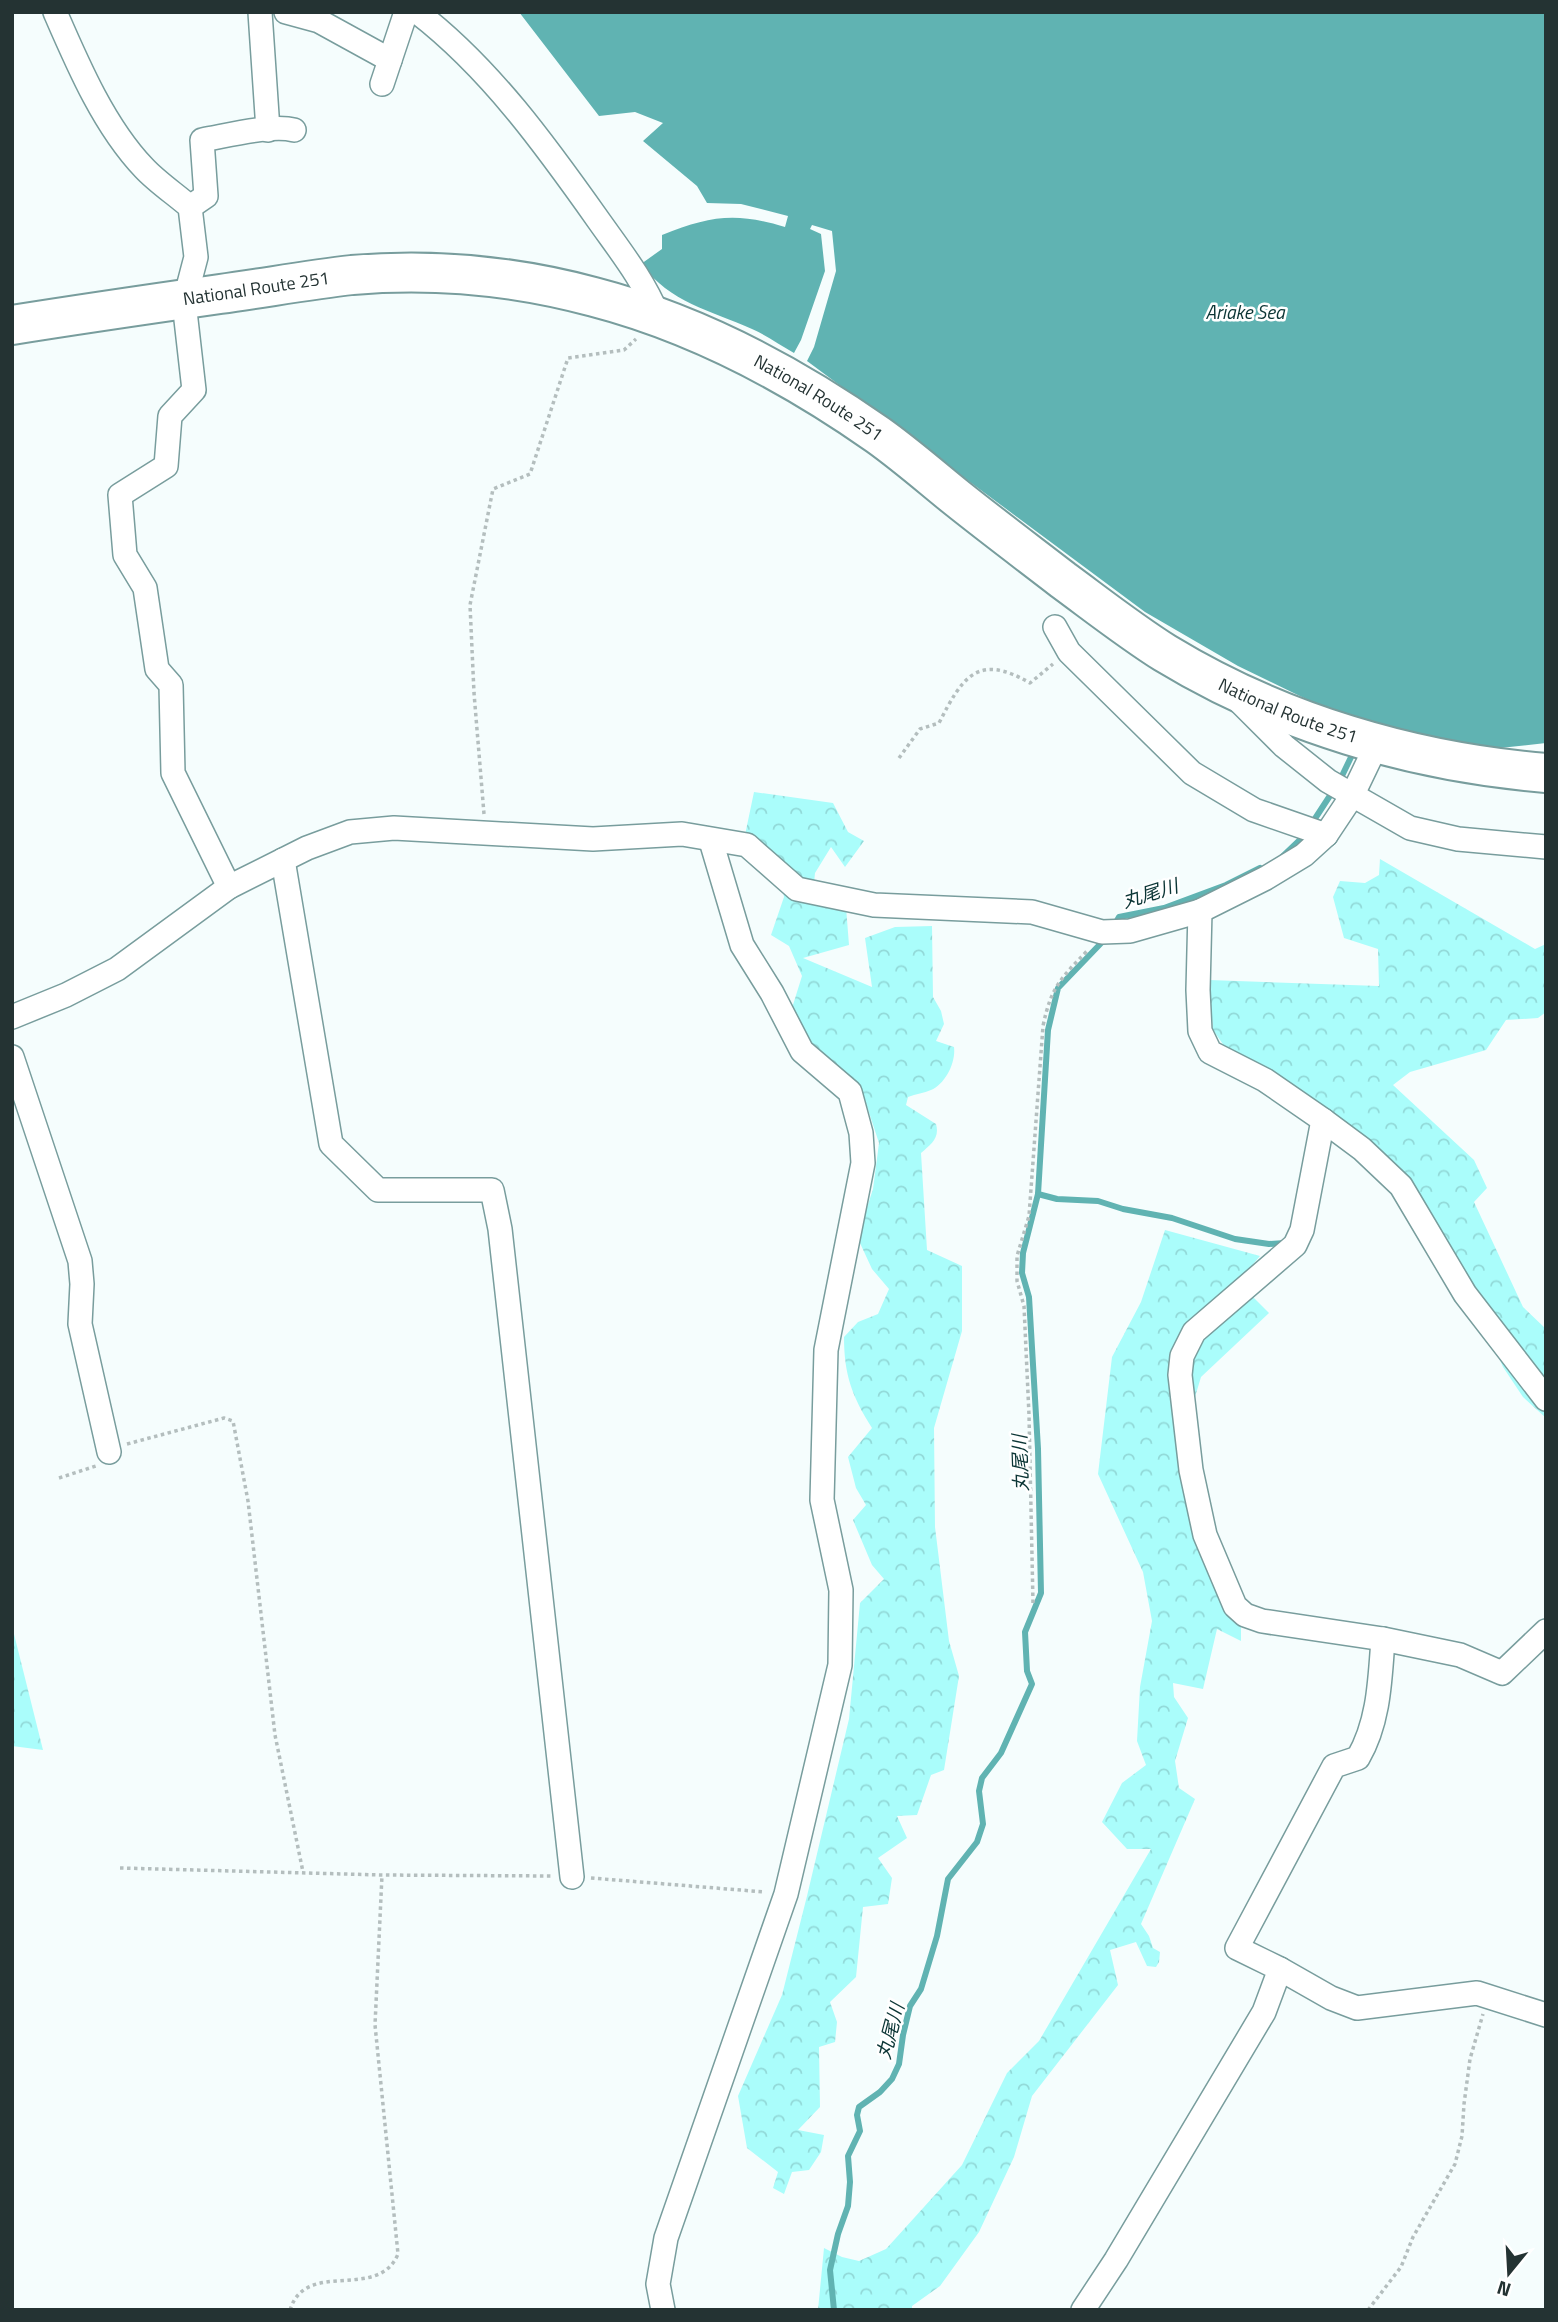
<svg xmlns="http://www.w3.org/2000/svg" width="1558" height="2322" viewBox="0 0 1558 2322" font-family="'Titillium Web','Noto Sans JP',sans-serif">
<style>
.forest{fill:url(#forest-crowns)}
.water{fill:#60b3b2}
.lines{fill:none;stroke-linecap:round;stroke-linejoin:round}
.stream{stroke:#60b3b2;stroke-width:6}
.street-casing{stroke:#789d9d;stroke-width:26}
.highway-casing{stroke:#789d9d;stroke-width:42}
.path{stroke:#b4bebe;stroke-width:3.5;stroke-dasharray:3.5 3.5;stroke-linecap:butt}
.street{stroke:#fff;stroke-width:23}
.highway{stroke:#fff;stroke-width:38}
.labels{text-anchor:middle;stroke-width:5;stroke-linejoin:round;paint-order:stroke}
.street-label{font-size:18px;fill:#243333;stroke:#fff}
.water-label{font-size:19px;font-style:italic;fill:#0b3535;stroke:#fff}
</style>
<defs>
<pattern id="forest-crowns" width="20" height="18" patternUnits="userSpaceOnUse" patternTransform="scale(1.75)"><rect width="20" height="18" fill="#aafdfb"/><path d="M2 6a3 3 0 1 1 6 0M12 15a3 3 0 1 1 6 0" fill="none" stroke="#92d9d8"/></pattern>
</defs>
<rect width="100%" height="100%" fill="#f5fdfd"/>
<g class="forest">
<path d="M754,792L833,803L848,832L864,841L845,867L831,847L815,873L812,903L846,907L849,945L803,958L872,987L865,938L895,927L932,926L933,997L941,1011L944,1024L936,1041L954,1047C956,1063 945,1084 931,1090C924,1093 916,1094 908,1097L906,1105L936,1124C940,1138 931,1144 921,1153L927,1250L962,1266V1331L934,1428L935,1527L949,1641L959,1676L944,1770L931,1775L917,1815L897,1816L907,1838L878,1858L892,1878L888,1904L863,1907L856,1977L830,2002L837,2022L835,2042L819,2047L820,2107L798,2130L824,2135L821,2152L809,2170L792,2172L784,2194L773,2188L778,2172L747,2148L738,2096L782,1995L807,1896L849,1719L860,1603L884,1579L872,1565L853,1520L866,1505L856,1488L848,1457L872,1428C852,1396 844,1375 844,1337L858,1322L878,1314L889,1289L872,1269L860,1243L861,1226L873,1189L879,1143L861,1088L805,1043L792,1008L802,976L789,946L771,935L784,897L778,861L745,835Z"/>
<path d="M1380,859L1535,949L1546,944V1012L1538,1018L1506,1020L1486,1050L1410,1072L1393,1085L1474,1160L1487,1188L1474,1202L1523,1307L1546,1329V1418L1523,1397L1503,1367L1470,1292L1408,1180L1227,1050L1213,1030L1209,980L1379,986L1378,949L1344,938L1333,897L1340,881L1365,883L1379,875Z"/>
<path d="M1165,1230L1260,1256L1238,1282L1269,1313L1201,1377L1183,1437L1193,1538L1214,1581L1241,1626V1641L1217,1629L1203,1689L1173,1683L1174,1697L1188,1718L1175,1761L1179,1788L1195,1799L1141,1924L1149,1936L1153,1948L1160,1952L1159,1962L1156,1967L1147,1966L1136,1942L1110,1950L1118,1985L1032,2096L1014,2157L979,2232L940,2286L912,2306V2310H818L824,2248L842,2257L859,2261L886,2249L962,2165L1007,2073L1039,2041L1151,1849H1127L1102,1822L1122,1783L1146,1765L1137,1741L1140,1687L1152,1621L1143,1572L1098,1474L1112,1357L1141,1302Z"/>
<path d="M12,1626L43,1750L12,1746Z"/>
</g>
<path class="water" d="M519,12H1546V743L1500,748L1408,736L1341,716L1238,666L1145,612L807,361L814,347L836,271L832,231L812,225L810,229L821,234L825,271L801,340L794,353C780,345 766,335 752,329C709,310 671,303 641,264L662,249V235C710,216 735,212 785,227L788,216L741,204L707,203L697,186L643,141L663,123L635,112L599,116Z"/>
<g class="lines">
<g class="stream">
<path d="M1339,782L1354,751"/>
<path d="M1282,857L1303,837L1333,791"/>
<path d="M1114,926L1119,917L1164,908L1226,885L1260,868"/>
<path d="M1038,1194L1057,1199L1098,1201L1123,1209L1172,1218L1235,1239L1269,1244L1285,1243"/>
<path d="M834,2310L830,2270L838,2234L848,2206L850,2182L848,2156L860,2131L857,2115L859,2107L880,2092L892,2079L899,2064L903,2035L910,2006L921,1989L937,1936L948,1879L977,1842L983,1824L979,1791L982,1778L1001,1753L1032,1684L1027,1671L1025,1632L1041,1593L1038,1449L1029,1297L1022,1273L1023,1253L1038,1194L1048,1030L1058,988L1106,938"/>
</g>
<g class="street-casing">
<g id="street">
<path d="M55,12C78,65 104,126 144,168C157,182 175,194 190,207L196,257L185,299V311L194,390L170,416L166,466L120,495L125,555L145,588L157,669L171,685L173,773L229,887"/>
<path d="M260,12L268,130"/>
<path d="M286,12L319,21L390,60"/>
<path d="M417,12C490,68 546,146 599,221C621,252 644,281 658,316"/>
<path d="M382,84L406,12"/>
<path d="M190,207L206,196L202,140C226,136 272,124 294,130"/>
<path d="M1055,627L1069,652L1192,773L1254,810L1326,835"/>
<path d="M1240,702L1284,746L1328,781L1410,828L1458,839L1546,847"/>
<path d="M283,860L331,1144L378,1190H492L500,1229L572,1877"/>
<path d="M12,1017L66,995L117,969L229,887L307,848L350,832L394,828L593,839L682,834L747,845L797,889L874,905L1032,912L1102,932L1130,931L1200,911L1266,878L1304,855L1326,835L1352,796L1377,744"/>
<path d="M12,1057L80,1261L82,1284L80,1324L109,1452"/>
<path d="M1323,1120L1362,1149L1401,1186L1465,1294L1546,1399"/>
<path d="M1383,1639L1460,1655L1502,1673L1546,1631"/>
<path d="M1280,1969L1331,1998L1357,2008L1477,1993L1546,2015"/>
<path d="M663,2310L658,2284L666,2238L786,1894L840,1665L841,1590L822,1500L826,1350L863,1163L861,1133L850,1092L802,1051L772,993L742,945L711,841"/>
<path d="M1083,2310L1116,2260L1264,2012L1280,1969L1237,1948L1334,1766L1358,1758C1379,1722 1380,1680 1383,1639L1262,1621L1245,1615L1235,1606L1205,1535L1191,1470L1180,1375L1182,1356L1194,1332L1295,1245L1302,1230L1323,1120L1265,1080L1210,1052L1200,1031L1198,990L1200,911"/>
</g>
</g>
<g class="highway-casing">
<g id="highway">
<path id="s1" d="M12,325C81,314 150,304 220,294C264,288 308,280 352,275C433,268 516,276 594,297C698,324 791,374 878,435C906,455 931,477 957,498C992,526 1028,553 1063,580C1097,605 1130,631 1165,653C1280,723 1413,762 1546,773"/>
</g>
</g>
<g class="path">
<path d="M899,758L920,729L939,723C962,678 977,652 1030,683L1053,664"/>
<path d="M484,814L474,693L470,605L493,489L530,474L568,358L624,350L636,339"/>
<path d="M127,1444L224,1418L233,1421L248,1501L275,1735L303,1872"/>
<path d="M59,1478L96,1466"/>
<path d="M1033,1603L1029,1415L1024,1306L1017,1281V1256L1029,1216L1043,1026C1051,987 1061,978 1088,950"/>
<path d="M120,1868L382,1875L552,1876"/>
<path d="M591,1878L765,1892"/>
<path d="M290,2310C306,2258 378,2302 398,2254L375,2025L382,1875"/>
<path d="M1368,2310L1401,2267L1413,2237L1455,2164L1462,2136L1464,2104L1470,2059L1483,2014"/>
</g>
<use href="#street" class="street"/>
<use href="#highway" class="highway"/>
</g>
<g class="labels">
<g class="street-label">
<text dy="6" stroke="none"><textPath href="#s1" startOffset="247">National Route 251</textPath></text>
<text dy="6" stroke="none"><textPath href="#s1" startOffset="835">National Route 251</textPath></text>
<text dy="6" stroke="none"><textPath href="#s1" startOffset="1402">National Route 251</textPath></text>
</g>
<g class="water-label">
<text x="1245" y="319">Ariake Sea</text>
<text transform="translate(1150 893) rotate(-17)" y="7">丸尾川</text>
<text transform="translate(1020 1463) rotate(-92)" y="7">丸尾川</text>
<text transform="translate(890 2031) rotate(-75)" y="7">丸尾川</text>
</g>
</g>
<rect width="1558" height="2322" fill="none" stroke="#243333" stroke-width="28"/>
<g transform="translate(1509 2273) rotate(198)" stroke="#ffffff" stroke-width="5" paint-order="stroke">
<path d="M0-5L12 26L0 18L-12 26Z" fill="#243333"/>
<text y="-10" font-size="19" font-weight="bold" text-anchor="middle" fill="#243333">N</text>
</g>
</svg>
